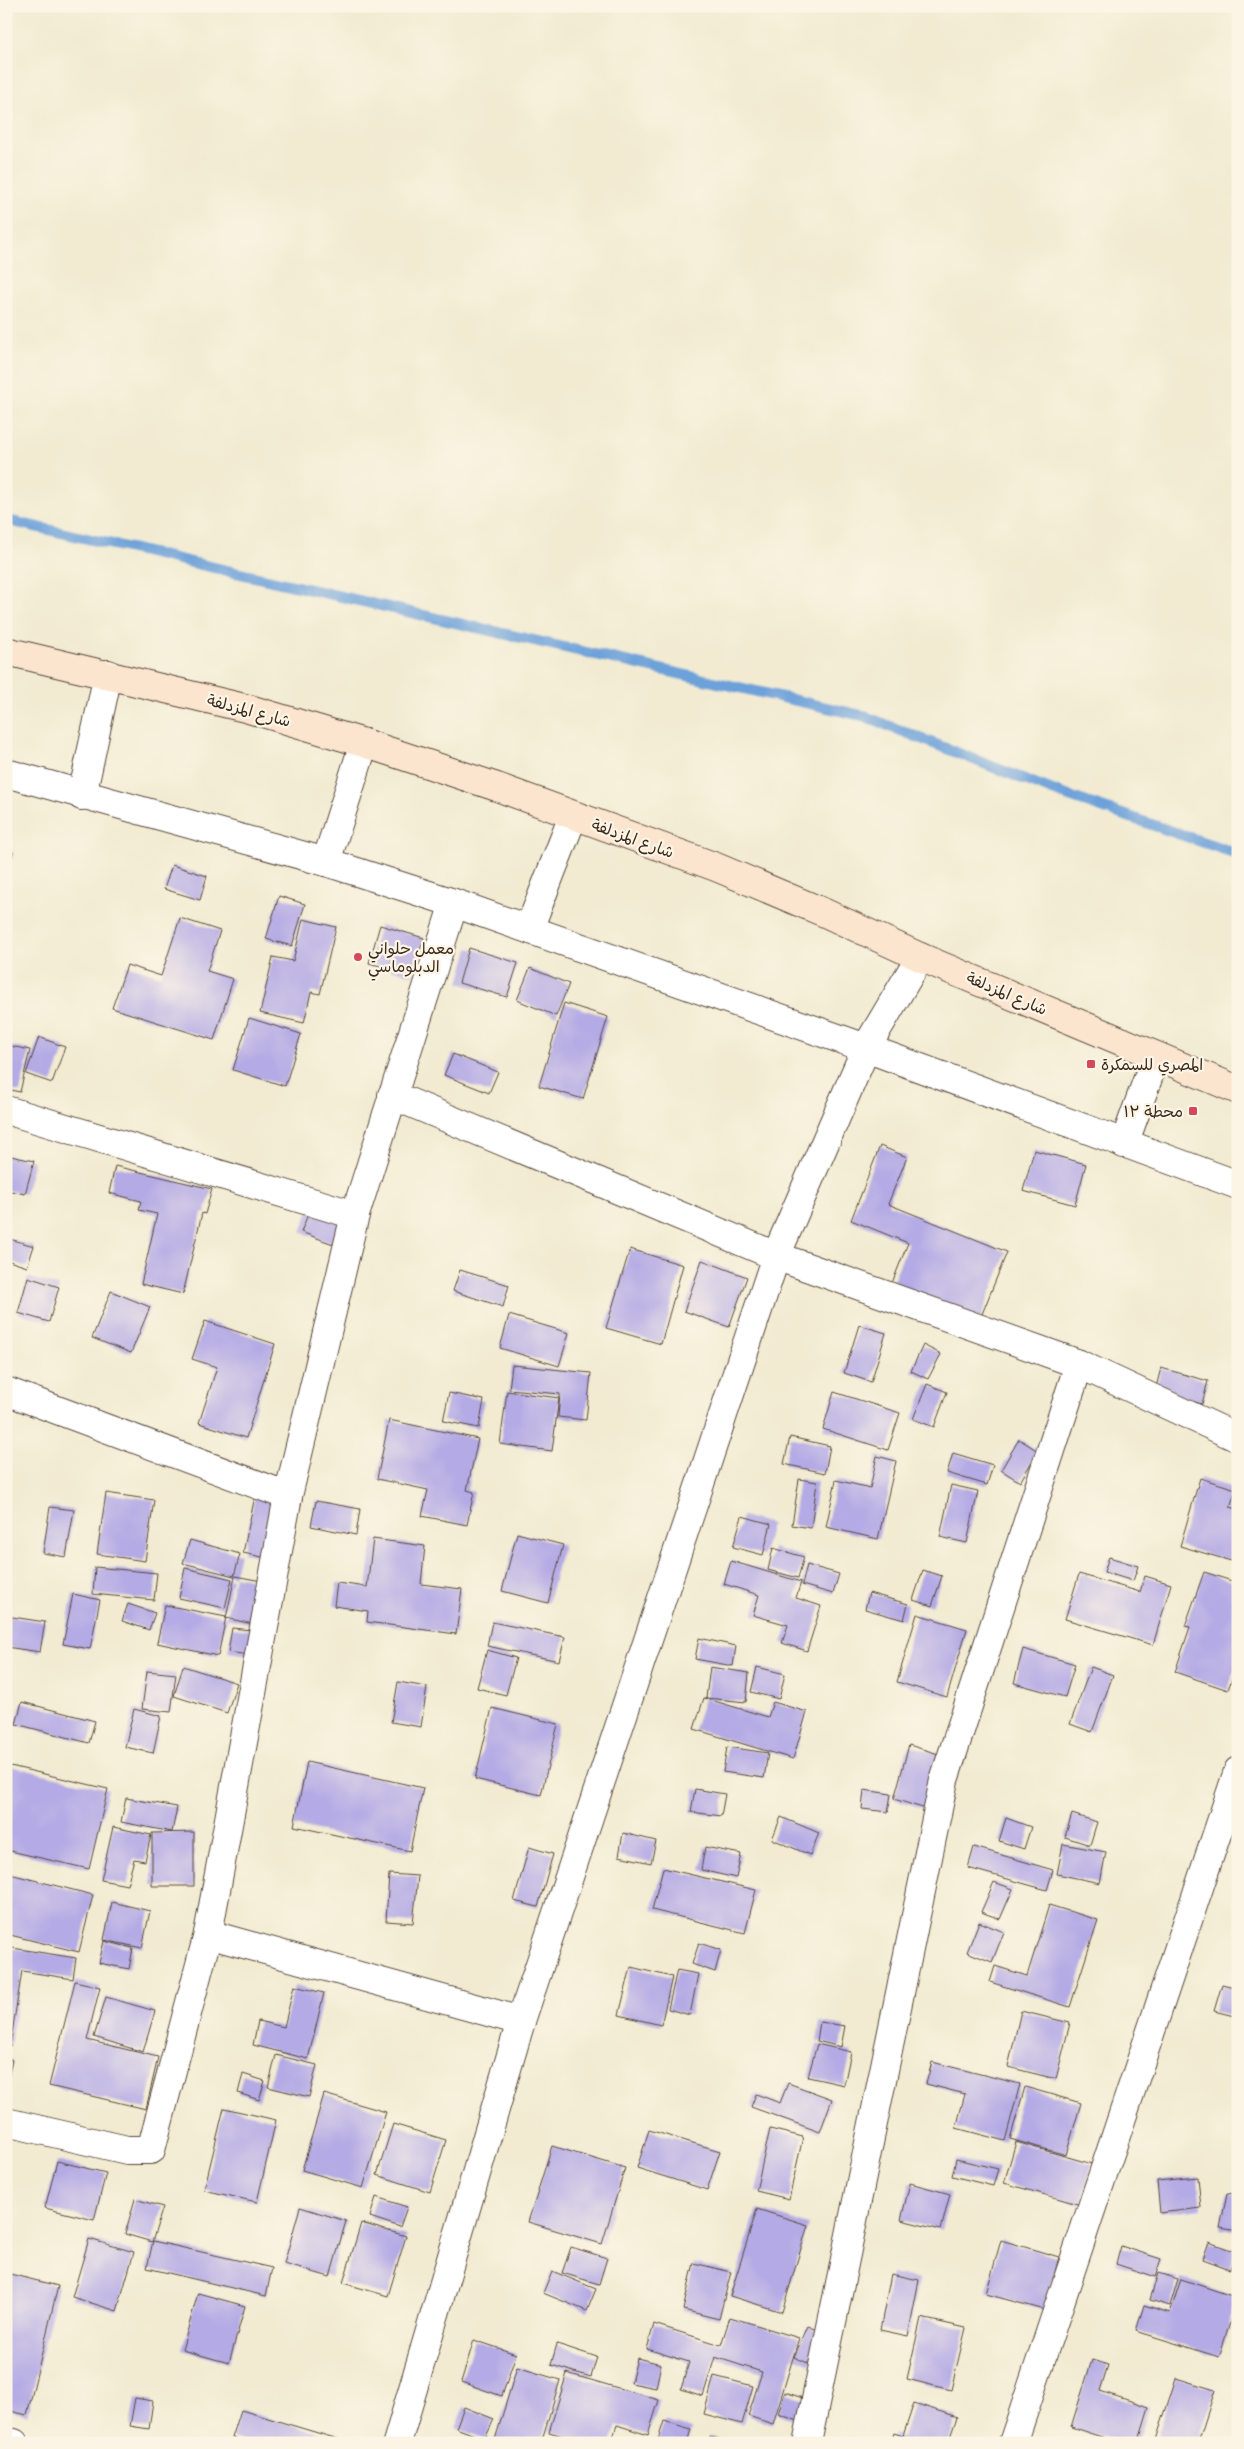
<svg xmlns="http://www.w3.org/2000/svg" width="1244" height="2449" viewBox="0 0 1244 2449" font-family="'Balsamiq Sans','Playpen Sans Arabic',sans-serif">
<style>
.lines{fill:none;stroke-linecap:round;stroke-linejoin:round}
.stream{stroke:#6da1d9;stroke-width:11}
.building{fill:#b4aae5}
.street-casing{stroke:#564739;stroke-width:30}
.secondary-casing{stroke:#564739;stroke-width:30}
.street{stroke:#fff;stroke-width:28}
.secondary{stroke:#fce5cf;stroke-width:28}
.poi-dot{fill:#d1495b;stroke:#fcf5e5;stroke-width:2}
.labels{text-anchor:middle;stroke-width:4.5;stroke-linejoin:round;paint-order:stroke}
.street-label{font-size:16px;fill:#3b2a1e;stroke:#fcf5e5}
.poi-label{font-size:16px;fill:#3b2a1e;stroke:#fcf5e5;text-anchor:start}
</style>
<rect width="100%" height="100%" fill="#fcf5e5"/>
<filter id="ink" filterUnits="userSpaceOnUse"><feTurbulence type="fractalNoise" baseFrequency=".02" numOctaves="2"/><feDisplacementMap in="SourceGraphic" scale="10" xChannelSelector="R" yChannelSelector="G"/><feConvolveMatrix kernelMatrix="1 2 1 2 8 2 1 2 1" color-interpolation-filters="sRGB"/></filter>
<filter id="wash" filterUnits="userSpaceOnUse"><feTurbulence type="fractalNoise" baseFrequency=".0096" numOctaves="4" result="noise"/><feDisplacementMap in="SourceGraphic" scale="20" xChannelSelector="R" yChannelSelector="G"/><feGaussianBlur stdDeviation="1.12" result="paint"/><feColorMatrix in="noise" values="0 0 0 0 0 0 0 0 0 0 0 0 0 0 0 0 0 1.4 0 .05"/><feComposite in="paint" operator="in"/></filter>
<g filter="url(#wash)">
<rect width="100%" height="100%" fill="#f2ebd2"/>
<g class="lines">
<path class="stream" d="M6,520L864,716L1059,793L1238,854"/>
</g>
<g id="blocks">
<g class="building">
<path d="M6,850L13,852L7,878H6Z"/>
<path d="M172,865L207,876L200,900L164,889Z"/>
<path d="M279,896L305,904L292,946L266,939Z"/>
<path d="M180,918L220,931L207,971L233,979L214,1040L112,1008L127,965L161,976Z"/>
<path d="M303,919L336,927L320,994L311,992L304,1023L260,1013L273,957L293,961Z"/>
<path d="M380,925L424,938L412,975L369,963Z"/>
<path d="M469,948L518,963L507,997L459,983Z"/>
<path d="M530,968L569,984L556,1016L517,1000Z"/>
<path d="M564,1003L608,1017L583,1099L539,1086Z"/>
<path d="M249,1018L301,1034L285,1086L233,1070Z"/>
<path d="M39,1037L65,1047L52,1083L26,1074Z"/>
<path d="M6,1045L30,1050L20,1092L6,1089Z"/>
<path d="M453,1054L498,1072L489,1093L444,1075Z"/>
<path d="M880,1146L907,1157L888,1204L1007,1252L980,1319L892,1283L908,1243L851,1220Z"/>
<path d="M1034,1150L1086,1164L1075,1205L1023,1191Z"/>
<path d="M6,1155L34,1161L25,1194L6,1190Z"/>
<path d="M115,1166L212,1189L205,1214L202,1213L183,1294L141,1284L157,1214L139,1210L141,1201L109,1193Z"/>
<path d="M310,1209L350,1224L341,1247L301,1232Z"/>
<path d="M6,1238L34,1246L27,1267L6,1260Z"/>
<path d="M630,1249L683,1265L661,1344L606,1328Z"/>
<path d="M702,1260L747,1277L729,1327L684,1311Z"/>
<path d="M460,1270L509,1285L503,1307L453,1291Z"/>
<path d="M28,1277L59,1287L49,1322L18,1313Z"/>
<path d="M111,1291L150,1307L131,1353L92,1338Z"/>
<path d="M509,1315L569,1333L559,1366L500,1348Z"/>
<path d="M205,1321L275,1344L246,1438L199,1423L217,1367L192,1359Z"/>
<path d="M859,1325L886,1333L871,1382L844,1373Z"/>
<path d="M923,1345L941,1354L928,1379L911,1371Z"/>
<path d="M512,1365L591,1373L586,1420L558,1417L560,1394L509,1389Z"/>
<path d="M1161,1368L1208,1381L1202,1404L1155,1391Z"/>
<path d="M927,1384L947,1392L934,1427L913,1419Z"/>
<path d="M507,1391L559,1398L552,1451L500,1444Z"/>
<path d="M834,1392L900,1413L888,1450L823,1429Z"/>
<path d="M449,1393L484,1400L479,1428L443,1421Z"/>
<path d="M389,1420L478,1439L467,1490L474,1492L467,1525L422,1516L428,1490L377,1479Z"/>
<path d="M790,1437L830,1446L825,1473L784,1464Z"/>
<path d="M1019,1439L1038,1451L1020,1482L1001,1470Z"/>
<path d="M953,1453L993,1465L987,1485L947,1473Z"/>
<path d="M877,1456L896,1461L878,1539L826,1527L836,1480L870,1488Z"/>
<path d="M1200,1478L1236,1489L1230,1507L1238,1509V1563L1180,1546Z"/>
<path d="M799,1479L817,1482L811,1528L792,1525Z"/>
<path d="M951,1485L978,1491L967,1543L940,1537Z"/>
<path d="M106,1493L154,1500L145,1561L97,1554Z"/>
<path d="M255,1496L279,1501L267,1558L243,1553Z"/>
<path d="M316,1501L360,1509L356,1535L311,1526Z"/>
<path d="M50,1507L74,1510L66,1557L43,1553Z"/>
<path d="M742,1516L771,1524L763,1555L733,1547Z"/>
<path d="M517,1533L563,1545L548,1603L502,1591Z"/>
<path d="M373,1539L425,1546L421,1584L462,1589L456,1634L367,1622L368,1611L334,1606L337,1583L367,1587Z"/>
<path d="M190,1540L240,1554L234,1576L183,1563Z"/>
<path d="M773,1548L804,1557L798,1578L768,1570Z"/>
<path d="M1109,1557L1138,1566L1133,1581L1104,1572Z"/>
<path d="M731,1561L801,1582L796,1598L821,1606L807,1651L782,1643L788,1625L753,1615L759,1595L724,1584Z"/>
<path d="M807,1565L839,1574L833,1594L802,1585Z"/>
<path d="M95,1567L157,1573L154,1600L93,1594Z"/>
<path d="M185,1568L232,1579L225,1608L179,1598Z"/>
<path d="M923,1570L942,1576L932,1606L913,1600Z"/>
<path d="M1204,1572L1238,1583V1660L1228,1690L1175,1672L1190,1627L1185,1626Z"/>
<path d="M1079,1574L1140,1592L1145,1576L1171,1584L1153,1645L1065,1619Z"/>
<path d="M235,1576L267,1582L257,1625L226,1618Z"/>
<path d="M869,1593L908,1604L904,1620L865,1609Z"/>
<path d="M73,1594L100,1600L90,1649L63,1644Z"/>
<path d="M128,1604L155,1613L149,1630L122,1621Z"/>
<path d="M165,1605L226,1617L218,1656L157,1643Z"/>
<path d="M917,1614L967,1629L947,1697L897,1682Z"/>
<path d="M6,1616L45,1622L40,1652L6,1647Z"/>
<path d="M492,1622L565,1637L559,1661L487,1646Z"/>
<path d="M232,1628L259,1631L256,1656L228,1652Z"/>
<path d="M699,1638L736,1646L733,1666L695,1659Z"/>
<path d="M1023,1649L1075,1664L1065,1697L1014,1683Z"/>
<path d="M487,1650L516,1658L506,1695L477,1688Z"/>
<path d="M183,1666L237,1683L227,1713L174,1696Z"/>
<path d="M710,1667L749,1673L746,1702L706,1698Z"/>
<path d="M757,1667L785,1674L779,1699L751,1692Z"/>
<path d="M1091,1667L1113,1675L1092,1732L1070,1724Z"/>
<path d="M147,1671L176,1674L171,1712L142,1709Z"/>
<path d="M398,1682L427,1687L421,1727L391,1722Z"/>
<path d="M704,1698L768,1717L773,1702L807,1712L793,1759L694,1729Z"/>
<path d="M22,1702L95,1721L89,1743L16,1724Z"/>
<path d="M492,1708L558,1724L541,1795L475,1779Z"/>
<path d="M134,1709L161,1716L153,1753L125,1747Z"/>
<path d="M909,1745L945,1756L929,1810L894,1799Z"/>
<path d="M727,1747L768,1753L764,1778L723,1772Z"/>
<path d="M307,1762L423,1788L410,1851L294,1826Z"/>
<path d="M6,1765L108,1789L89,1869L6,1850Z"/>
<path d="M695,1789L725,1794L721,1816L691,1812Z"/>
<path d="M864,1790L891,1794L888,1812L862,1809Z"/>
<path d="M126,1798L177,1807L172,1832L121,1822Z"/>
<path d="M1072,1814L1097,1822L1090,1845L1065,1837Z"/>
<path d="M781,1817L819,1833L810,1855L772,1839Z"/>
<path d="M1006,1818L1031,1827L1024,1849L999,1841Z"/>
<path d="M113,1827L151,1835L145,1861L134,1859L127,1885L101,1880Z"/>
<path d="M194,1832V1886H152V1833Z"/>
<path d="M623,1833L656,1841L651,1863L619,1856Z"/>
<path d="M1063,1844L1106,1852L1100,1883L1057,1874Z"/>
<path d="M529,1847L553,1854L538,1907L514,1901Z"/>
<path d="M705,1847L741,1854L736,1878L701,1870Z"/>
<path d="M974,1847L1053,1870L1047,1890L968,1868Z"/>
<path d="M663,1868L756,1890L745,1933L652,1910Z"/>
<path d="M6,1873L93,1895L79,1952L6,1934Z"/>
<path d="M389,1874L418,1876L413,1923L386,1921Z"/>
<path d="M994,1882L1013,1889L1000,1919L981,1912Z"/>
<path d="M112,1902L150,1911L142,1948L104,1940Z"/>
<path d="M1049,1905L1098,1920L1070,2007L990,1982L995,1966L1027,1976Z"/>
<path d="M979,1922L1004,1932L992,1962L967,1952Z"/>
<path d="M104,1941L133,1948L129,1969L99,1963Z"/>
<path d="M699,1943L721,1950L715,1972L692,1964Z"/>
<path d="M6,1947L76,1958L73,1979L22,1971L10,2046H6Z"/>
<path d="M631,1967L672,1977L661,2025L619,2015Z"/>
<path d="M677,1970L698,1974L690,2015L668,2009Z"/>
<path d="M75,1981L100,1987L87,2040L158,2057L146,2109L49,2086Z"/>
<path d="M1222,1984L1238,1988V2017L1214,2011Z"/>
<path d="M294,1986L324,1993L308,2059L253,2045L258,2021L284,2027Z"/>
<path d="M106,1997L155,2011L143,2052L94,2037Z"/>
<path d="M1021,2011L1070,2023L1056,2079L1008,2067Z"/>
<path d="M820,2022L845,2026L841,2047L817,2041Z"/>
<path d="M817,2044L851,2052L844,2085L808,2077Z"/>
<path d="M276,2055L317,2065L309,2097L268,2087Z"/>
<path d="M6,2058L12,2060L7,2083H6Z"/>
<path d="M932,2062L1020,2084L1005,2141L956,2128L965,2094L926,2084Z"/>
<path d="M243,2074L265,2081L259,2100L238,2093Z"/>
<path d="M788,2083L832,2099L820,2132L751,2107L756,2094L780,2103Z"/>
<path d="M1025,2087L1081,2103L1066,2155L1010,2139Z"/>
<path d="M324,2094L386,2112L363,2188L302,2170Z"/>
<path d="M224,2108L276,2120L257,2202L204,2190Z"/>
<path d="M393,2124L446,2140L430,2192L377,2175Z"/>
<path d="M770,2129L803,2137L789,2199L756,2191Z"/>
<path d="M649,2130L720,2151L707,2190L637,2168Z"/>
<path d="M1016,2142L1092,2164L1081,2205L1004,2183Z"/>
<path d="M552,2146L625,2168L602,2244L528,2222Z"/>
<path d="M956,2159L998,2169L993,2186L952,2176Z"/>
<path d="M57,2161L106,2173L94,2220L45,2208Z"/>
<path d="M1198,2177L1201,2208L1160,2213L1157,2181Z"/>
<path d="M910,2183L950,2194L941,2230L901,2220Z"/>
<path d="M1227,2193L1238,2195V2231L1220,2228Z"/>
<path d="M376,2197L407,2207L400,2227L370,2217Z"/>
<path d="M135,2199L163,2207L152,2242L125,2234Z"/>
<path d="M300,2207L346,2221L330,2277L284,2264Z"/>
<path d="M757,2209L808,2225L782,2312L730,2296Z"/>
<path d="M361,2223L406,2236L388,2296L343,2283Z"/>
<path d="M89,2239L134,2252L117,2311L72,2297Z"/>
<path d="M1001,2240L1059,2257L1045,2310L986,2294Z"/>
<path d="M153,2241L272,2268L266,2296L147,2268Z"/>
<path d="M1209,2242L1236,2252L1230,2269L1203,2259Z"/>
<path d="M1121,2246L1161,2259L1155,2277L1116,2264Z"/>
<path d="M571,2247L607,2258L599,2284L562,2273Z"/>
<path d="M694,2263L731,2272L719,2319L683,2310Z"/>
<path d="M552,2271L596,2289L587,2311L543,2293Z"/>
<path d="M6,2273L58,2286L27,2415L6,2410Z"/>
<path d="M1158,2273L1178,2279L1170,2306L1150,2300Z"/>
<path d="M891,2274L919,2280L908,2336L880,2330Z"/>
<path d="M1181,2279L1238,2298L1219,2357L1136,2331L1144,2305L1170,2313Z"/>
<path d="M198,2293L245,2306L229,2363L182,2350Z"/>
<path d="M730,2317L799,2338L773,2424L748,2416L762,2372L715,2357L703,2396L681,2389L689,2362L647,2349L654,2324L721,2345Z"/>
<path d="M921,2318L966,2328L951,2390L907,2379Z"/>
<path d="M808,2326L825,2333L810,2364L794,2357Z"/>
<path d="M474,2340L516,2354L502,2396L461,2382Z"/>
<path d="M557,2344L597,2357L591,2377L551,2365Z"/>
<path d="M637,2358L661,2364L656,2388L631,2383Z"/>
<path d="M1092,2360L1108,2365L1100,2391L1149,2407L1138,2443H1120L1071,2427Z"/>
<path d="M517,2367L560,2380L541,2443H494Z"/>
<path d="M567,2373L659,2400L648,2435L617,2425L611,2443H586L549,2432Z"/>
<path d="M714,2376L753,2386L742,2424L704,2414Z"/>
<path d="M1176,2378L1215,2390L1198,2443H1155Z"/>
<path d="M785,2392L823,2405L816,2427L778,2414Z"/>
<path d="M135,2398L153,2401L149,2429L130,2426Z"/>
<path d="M914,2403L957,2417L948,2443H891L894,2433L903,2436Z"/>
<path d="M464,2407L494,2419L485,2439L456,2428Z"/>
<path d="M241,2410L348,2442V2443H248L232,2438Z"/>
<path d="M664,2421L691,2429L687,2443H657Z"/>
<path d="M710,2437L733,2442L732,2443H709Z"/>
</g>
</g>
</g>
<g filter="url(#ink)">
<use href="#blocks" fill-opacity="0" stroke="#564739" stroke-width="1"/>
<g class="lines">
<g class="street-casing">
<g id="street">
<path d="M6,773L326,862L454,903L866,1048L1238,1185"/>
<path d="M82,796L108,674"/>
<path d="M326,862L364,743"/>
<path d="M529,929L573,816"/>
<path d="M392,1095L776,1256L1079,1364L1238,1438"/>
<path d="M6,1110L355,1215"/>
<path d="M1124,1144L1156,1056"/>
<path d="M6,1391L288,1496"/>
<path d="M208,1934L521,2021"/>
<path d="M6,2122L127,2150H151L208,1934L288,1496L355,1215L454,903"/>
<path d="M6,2441L14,2443"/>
<path d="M397,2443L521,2021L776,1256L866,1048L920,957"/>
<path d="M807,2443L944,1780L1079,1364"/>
<path d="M1013,2443L1238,1771"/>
</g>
</g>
<g class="secondary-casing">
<path id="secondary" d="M6,651L249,709L364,743L497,787L716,867L825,913L920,957L1238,1090"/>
</g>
<use href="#street" class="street"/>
<use href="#secondary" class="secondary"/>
</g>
</g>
<g class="poi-dot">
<circle cx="358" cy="957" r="5"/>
<rect x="1086" y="1059" width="10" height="10" rx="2.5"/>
<rect x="1188" y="1106" width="10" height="10" rx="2.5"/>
</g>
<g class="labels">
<g class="street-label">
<text transform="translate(249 710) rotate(15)" y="6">شارع المزدلفة</text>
<text transform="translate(633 838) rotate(20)" y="6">شارع المزدلفة</text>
<text transform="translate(1007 993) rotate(23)" y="6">شارع المزدلفة</text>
</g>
<g class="poi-label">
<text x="368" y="954">معمل حلواني<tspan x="368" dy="18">الدبلوماسي</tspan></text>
<text x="1101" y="1070">المصري للسمكرة</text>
<text x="1183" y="1117" text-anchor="end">محطة ١٣</text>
</g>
</g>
<rect width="1244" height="2449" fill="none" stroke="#fcf5e5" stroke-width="25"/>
</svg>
